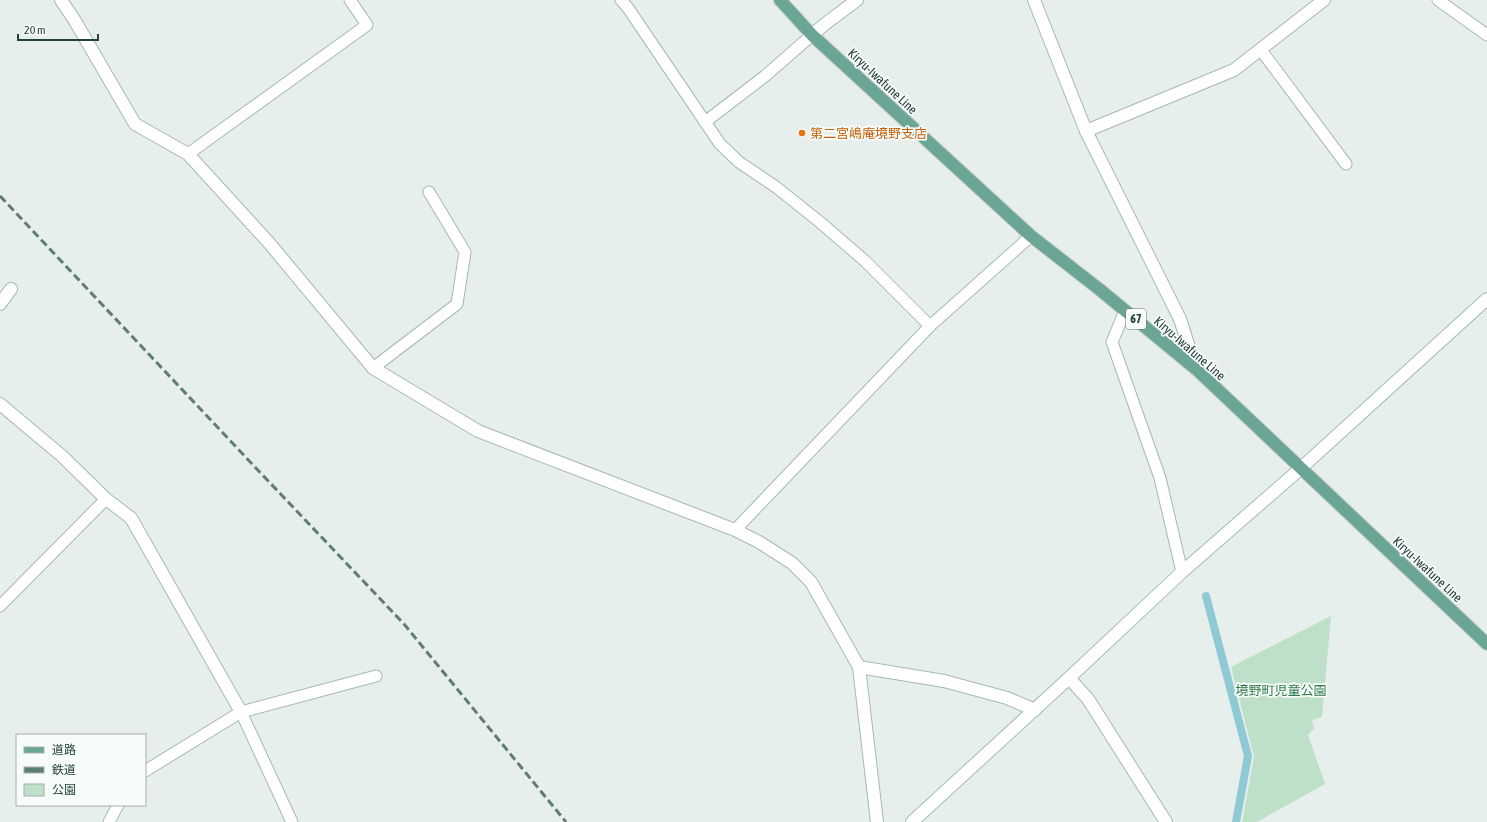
<svg xmlns="http://www.w3.org/2000/svg" width="1487" height="822" viewBox="0 0 1487 822" font-family="'Asap Condensed','Noto Sans JP',sans-serif">
<style>
.green{fill:#bfe0c8}
.lines{fill:none;stroke-linecap:round;stroke-linejoin:round}
.stream{stroke:#8ec9d4;stroke-width:8}
.lane-casing{stroke:#a8b8b2;stroke-width:13}
.street-casing{stroke:#a8b8b2;stroke-width:14}
.secondary-casing{stroke:#a4bbb3;stroke-width:14}
.primary-casing{stroke:#c2cac8;stroke-width:14}
.lane{stroke:#fff;stroke-width:11}
.street{stroke:#fff;stroke-width:12}
.secondary{stroke:#fff;stroke-width:12}
.primary{stroke:#6aa596;stroke-width:12}
.rail{stroke:#5f7d75;stroke-width:3;stroke-dasharray:8 4;stroke-linecap:butt}
.food-dot{fill:#e8710a;stroke:#f7fbf9;stroke-width:1.5}
.labels{text-anchor:middle;stroke-width:3.5;stroke-linejoin:round;paint-order:stroke}
.shield{fill:#f7fbf9;stroke:#637a73;stroke-width:1}
.shield-label{font-size:12px;font-weight:bold;fill:#24423a}
.street-label{font-size:13px;fill:#24423a;stroke:#f7fbf9}
.food-label{font-size:13px;fill:#c56008;stroke:#f7fbf9;text-anchor:start}
.park-label{font-size:13px;fill:#2d7a4b;stroke:#f7fbf9}
</style>
<rect width="100%" height="100%" fill="#e6efeb"/>
<path class="green" d="M1331,616L1322,717L1312,720L1314,729L1308,735L1325,784L1257,822H1242L1254,757L1231,667Z"/>
<g class="lines">
<path class="stream" d="M1206,596L1248,756L1236,822"/>
<g class="lane-casing">
<g id="lane">
<path d="M621,0L628,8L720,144L739,162L776,187L821,223L865,261L930,326"/>
<path d="M1438,0L1487,35"/>
<path d="M1261,50L1346,164"/>
<path d="M705,122L765,76L812,35"/>
<path d="M188,154L367,25L350,0"/>
<path d="M1125,311L1112,342L1160,478L1182,572"/>
<path d="M373,368L457,304L465,252L429,192"/>
<path d="M735,530L930,326L1031,236"/>
<path d="M0,606L106,499"/>
<path d="M241,712L292,822"/>
<path d="M145,771L241,712L376,676"/>
<path d="M109,822L118,805"/>
</g>
</g>
<g class="street-casing">
<g id="street">
<path d="M61,0L75,21L135,124L188,154L270,244L373,368L478,431L735,530L759,542L792,563L811,582L859,667L877,822"/>
<path d="M1034,0L1086,131L1180,319L1196,369"/>
<path d="M812,35L825,24L857,0"/>
<path d="M1086,131L1234,70L1324,0"/>
<path d="M0,304L11,289"/>
<path d="M0,404L62,456L106,499L131,518L241,712"/>
<path d="M859,667L944,681L1007,698L1035,710"/>
<path d="M1069,678L1088,699L1166,822"/>
</g>
</g>
<g class="secondary-casing">
<path id="secondary" d="M912,822L1069,678L1182,572L1300,469L1487,299"/>
</g>
<g class="primary-casing">
<path id="primary" d="M780,0L812,35L1031,236L1099,289L1196,369L1487,644"/>
</g>
<use href="#lane" class="lane"/>
<use href="#street" class="street"/>
<use href="#secondary" class="secondary"/>
<use href="#primary" class="primary"/>
<path class="rail" d="M0,196L254,466L404,624L566,822"/>
</g>
<circle class="food-dot" cx="802" cy="133" r="4"/>
<g class="labels">
<rect class="shield" x="1126" y="309" width="20" height="20" rx="3"/>
<g class="shield-label">
<text x="1136" y="323">67</text>
</g>
<g class="street-label">
<text transform="translate(883 81) rotate(43)" y="5">Kiryu-Iwafune Line</text>
<text transform="translate(1190 348) rotate(41)" y="5">Kiryu-Iwafune Line</text>
<text transform="translate(1428 569) rotate(43)" y="5">Kiryu-Iwafune Line</text>
</g>
<g class="food-label">
<text x="810" y="138">第二宮嶋庵境野支店</text>
</g>
<g class="park-label">
<text x="1281" y="695">境野町児童公園</text>
</g>
</g>
<rect x="16" y="734" width="130" height="72" fill="#f7fbf9" stroke="#a3b1ad"/>
<rect x="24" y="747" width="20" height="6" fill="#6aa596" stroke="#a3b1ad"/>
<text x="52" y="754" font-size="12" fill="#24423a">道路</text>
<rect x="24" y="767" width="20" height="6" fill="#5f7d75" stroke="#a3b1ad"/>
<text x="52" y="774" font-size="12" fill="#24423a">鉄道</text>
<rect x="24" y="784" width="20" height="12" fill="#bfe0c8" stroke="#a3b1ad"/>
<text x="52" y="794" font-size="12" fill="#24423a">公園</text>
<path d="M18 34v6h80v-6" fill="none" stroke="#24423a" stroke-width="2"/>
<text x="24" y="34" font-size="12" fill="#24423a" stroke="#f7fbf9" stroke-width="3" paint-order="stroke">20 m</text>
</svg>
